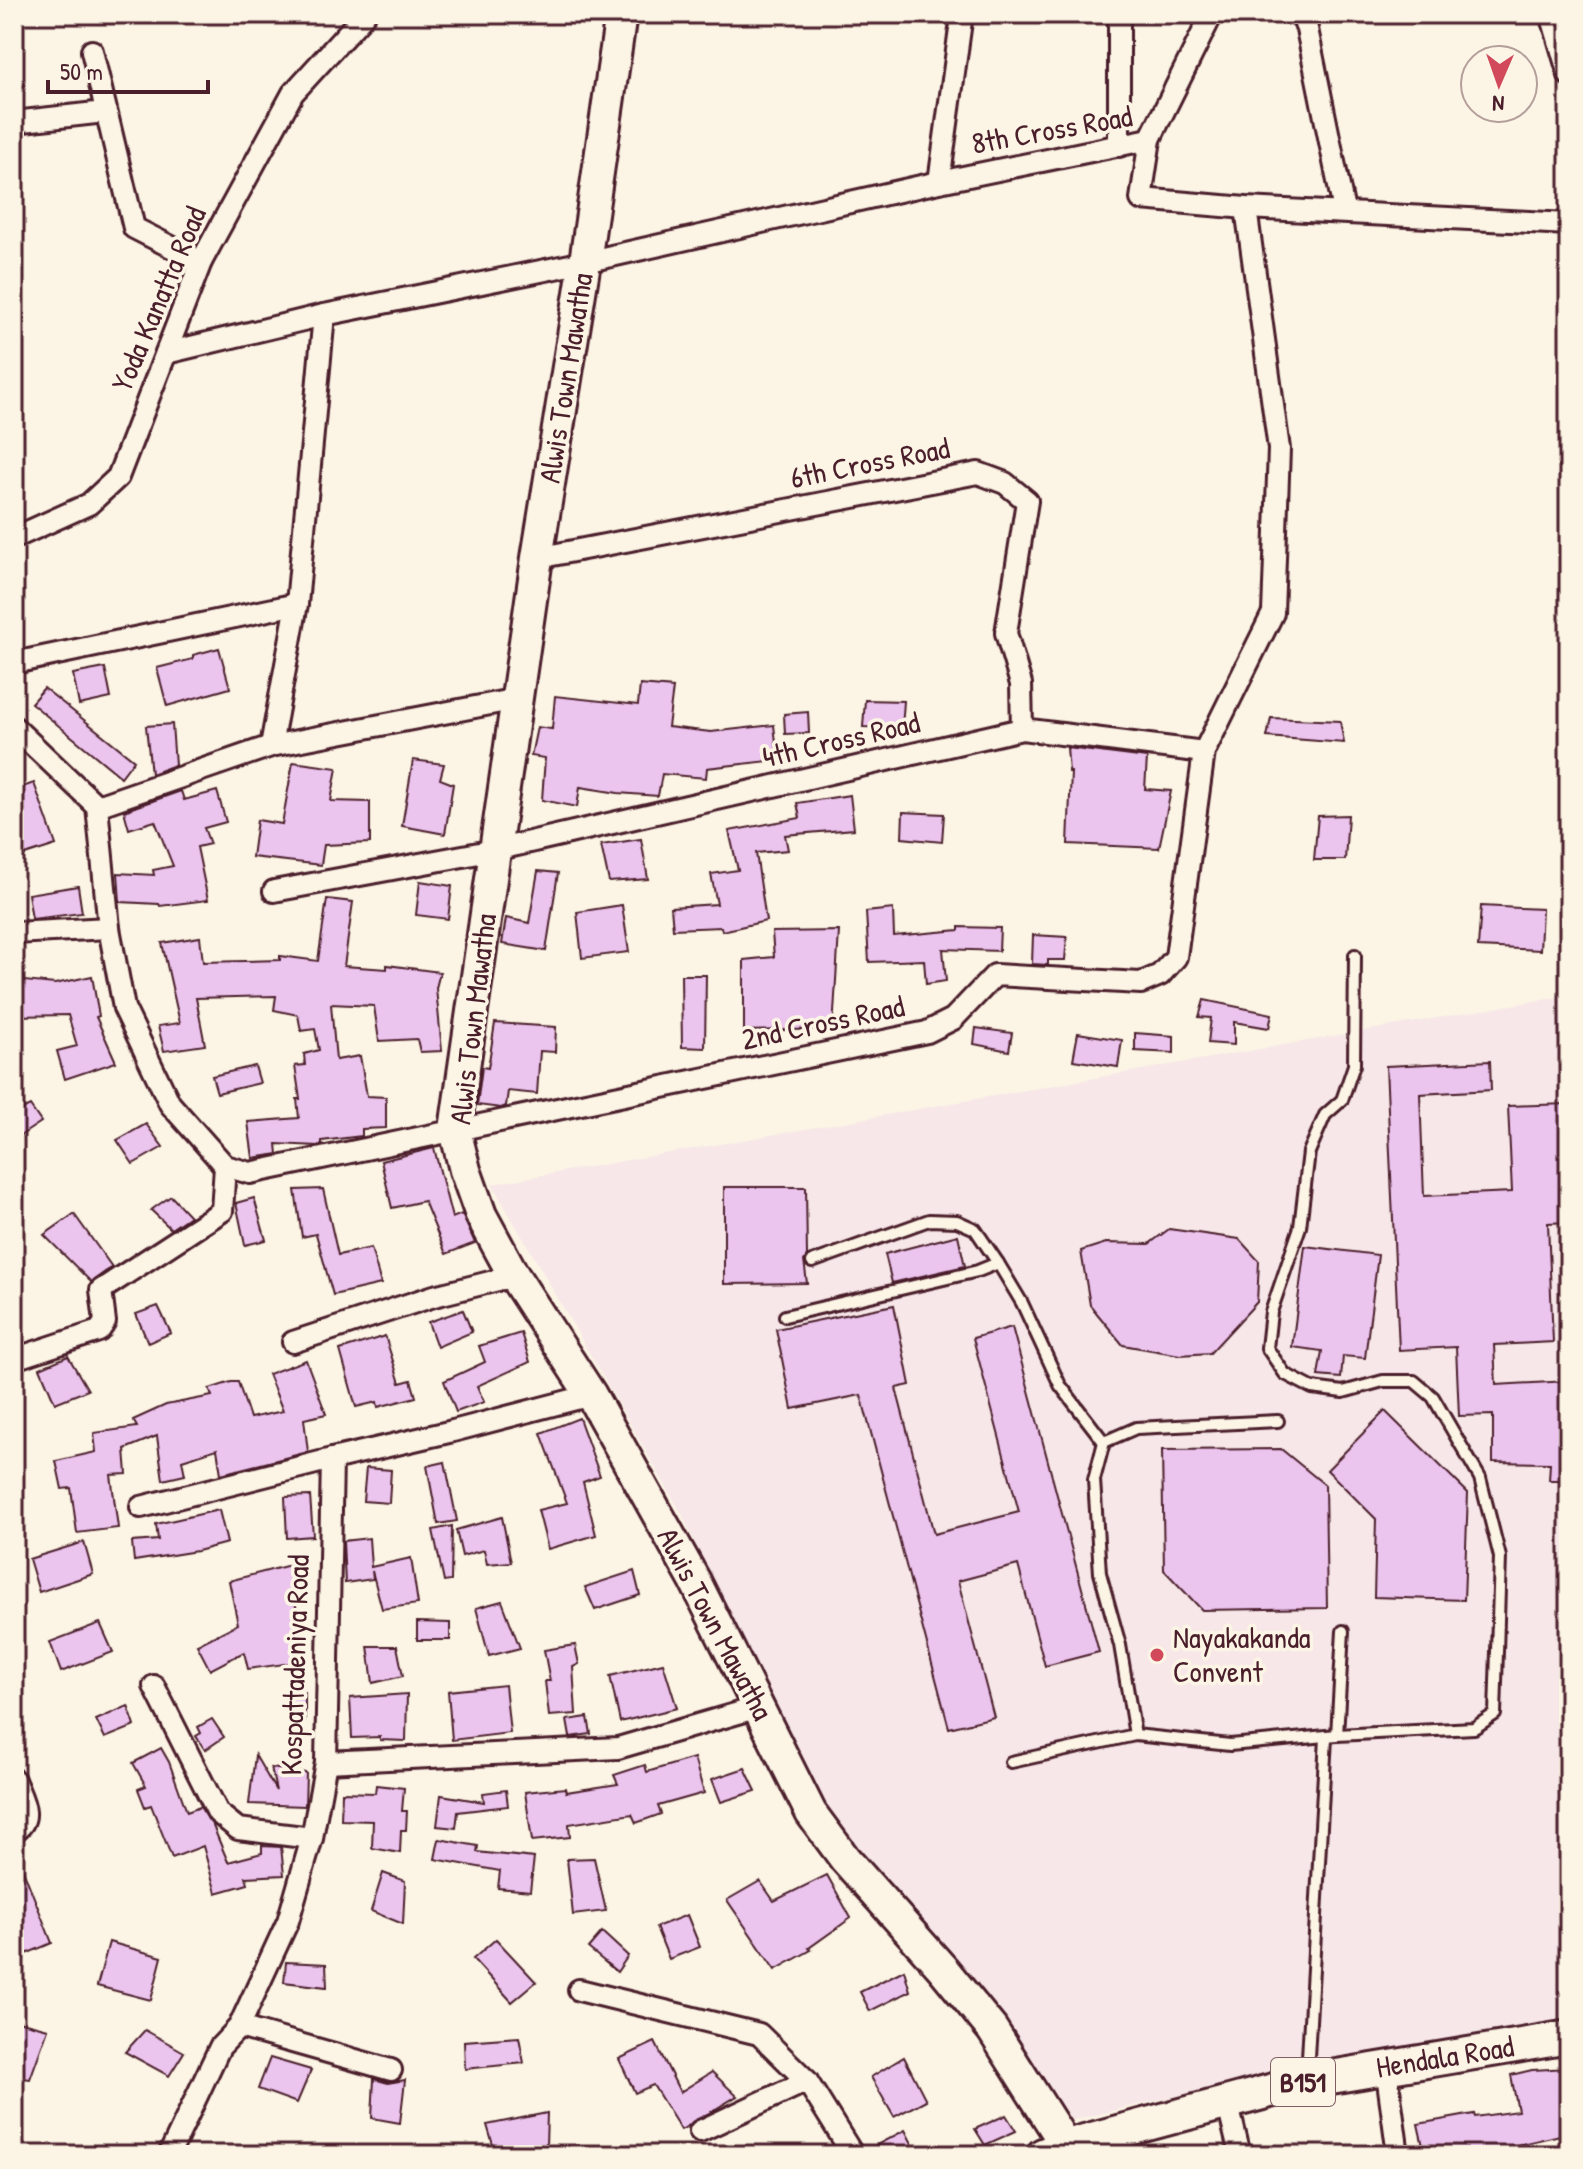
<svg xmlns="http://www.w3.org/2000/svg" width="1583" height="2169" viewBox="0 0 1583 2169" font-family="'Patrick Hand',sans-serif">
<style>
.built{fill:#f7e7e8}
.building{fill:#ecc5ef;stroke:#4a1f2b;stroke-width:2}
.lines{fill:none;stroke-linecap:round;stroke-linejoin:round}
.lane-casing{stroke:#4a1f2b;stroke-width:16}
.street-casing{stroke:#4a1f2b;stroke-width:26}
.secondary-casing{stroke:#4a1f2b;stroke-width:36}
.primary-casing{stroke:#4a1f2b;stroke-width:38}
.lane{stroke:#fcf5e5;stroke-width:10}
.street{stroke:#fcf5e5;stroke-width:20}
.secondary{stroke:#fcf5e5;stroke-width:30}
.primary{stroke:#fcf5e5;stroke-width:32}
.poi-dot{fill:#d1495b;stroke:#fcf5e5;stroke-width:3}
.labels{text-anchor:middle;stroke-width:7;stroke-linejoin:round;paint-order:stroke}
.shield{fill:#fcf5e5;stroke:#7f5f63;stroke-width:2}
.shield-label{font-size:28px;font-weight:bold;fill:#4a1f2b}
.street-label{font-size:30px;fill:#4a1f2b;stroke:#fcf5e5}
.poi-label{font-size:30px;fill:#4a1f2b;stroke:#fcf5e5;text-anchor:start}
</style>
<rect width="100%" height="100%" fill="#fcf5e5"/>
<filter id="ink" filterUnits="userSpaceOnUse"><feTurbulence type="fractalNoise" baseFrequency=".0125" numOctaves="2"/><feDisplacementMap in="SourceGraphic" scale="16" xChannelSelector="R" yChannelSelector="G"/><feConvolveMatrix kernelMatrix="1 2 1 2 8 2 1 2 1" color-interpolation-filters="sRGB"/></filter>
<g filter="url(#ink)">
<path class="built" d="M1569,995V2022L1327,2061L1055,2124L976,1981L882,1893L808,1794L683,1516L492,1184Z"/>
<g class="building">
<path d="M219,648L230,688L167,706L157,668L193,659V655Z"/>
<path d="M105,668L111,698L79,705L73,674Z"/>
<path d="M640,685L673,688L668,727L711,732L774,725L778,760L707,768L706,778L662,774L658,796L618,793L580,787L577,807L542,800L545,758L531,756L537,727L552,729L555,696L638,705Z"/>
<path d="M44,688L134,760L121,777L31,703Z"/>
<path d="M865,700L904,701L902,728L863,727Z"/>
<path d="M808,712L809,733L785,734L784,714Z"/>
<path d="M1271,718L1340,721L1344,743L1267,737Z"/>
<path d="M172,724L175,765L151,774L146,726Z"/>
<path d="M1067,748L1147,758L1145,789L1171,791L1159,848L1068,844L1071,772H1069Z"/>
<path d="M413,760L444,764L440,779L453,784L445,834L402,826Z"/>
<path d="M293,762L337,768L331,801L370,802V843L324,845L321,865L252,857L257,820L282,824Z"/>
<path d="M34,783L56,845L25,855L14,824V790Z"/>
<path d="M181,791L184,800L217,791L226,822L204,828L210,844L197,847L208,900L160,906L159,904L120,902L118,873L154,875L153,870L173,866L155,821L129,829L124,811Z"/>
<path d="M850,795L854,829L785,835L788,850L756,853L766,921L722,931L721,927L673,929L671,907L717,904L711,874L738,870L729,831L800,818L797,803Z"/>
<path d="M903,812L944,814L942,842L902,838Z"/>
<path d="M1348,815L1345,860H1314L1318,816Z"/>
<path d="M641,839L648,879L609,882L601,845Z"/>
<path d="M538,871L558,873L546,951L502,944L506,918L529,923Z"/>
<path d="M420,881L452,886L448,919L416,915Z"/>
<path d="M78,886L82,913L32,919L28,894Z"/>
<path d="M327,899L353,902L344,966L387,969V965L440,972L436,988L442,1051L420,1052L417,1039L379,1041L374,1006L331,1004L336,1060L360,1056L367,1096L386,1097V1128L362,1129V1136L322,1141V1145L318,1146L277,1144L278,1154L253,1158L248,1122L299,1118L297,1099H300L295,1066L305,1065L304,1054L319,1050L315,1029L301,1031L298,1015L274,1010L276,996L196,998L205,1045L164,1051L158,1026L180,1023L162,943L200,937L203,962L280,960V956L318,961Z"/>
<path d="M622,905L629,952L582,958L577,912Z"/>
<path d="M1481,906L1542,909L1540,950L1478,947Z"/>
<path d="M893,909L894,936L959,930V927L1000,928L999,951L943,949L946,981L926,984L924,960L869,962L866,912Z"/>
<path d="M839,931L833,1029L744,1031V960L774,957L772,932Z"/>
<path d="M1033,935L1067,937L1065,960H1048V965L1032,964Z"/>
<path d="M681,975H706L705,1048L682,1047Z"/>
<path d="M92,976L99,1016L96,1017L116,1062L65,1079L57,1051L77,1046L68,1015L14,1016V980L55,984Z"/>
<path d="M1204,1000L1272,1014L1269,1028L1234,1022V1045L1208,1043L1211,1018L1199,1017Z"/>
<path d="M495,1023L556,1027L555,1052L540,1051L537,1094L508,1091L506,1106L501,1108L477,1105L482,1067L488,1068Z"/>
<path d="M976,1028L1012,1033L1009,1051L974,1044Z"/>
<path d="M1078,1033L1122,1040L1118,1067L1073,1060Z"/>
<path d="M1135,1033L1174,1036V1053L1135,1051Z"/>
<path d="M1490,1061L1491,1090L1420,1094L1424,1196L1512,1192L1508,1106L1569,1104V1222L1548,1223L1553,1342L1494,1345L1496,1385L1569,1381V1480H1549L1550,1463L1493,1462V1415L1459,1416L1456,1347L1399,1350L1386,1066Z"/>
<path d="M255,1066L260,1083L217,1093L212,1076Z"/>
<path d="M30,1106L41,1122L14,1140V1114Z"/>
<path d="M146,1124L163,1147L133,1164L117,1140Z"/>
<path d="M434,1148L452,1218L462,1214L475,1243L446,1254L424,1201L392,1208L381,1161Z"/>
<path d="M724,1187H806L807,1256L804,1261L807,1283L724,1284Z"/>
<path d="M323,1189L338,1255L371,1248L381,1284L333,1295L316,1234L302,1237L295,1190Z"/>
<path d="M171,1196L190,1216L171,1229L151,1210Z"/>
<path d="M254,1198L266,1240L245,1245L236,1203Z"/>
<path d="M74,1214L112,1267L91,1282L44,1235Z"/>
<path d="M1169,1229L1239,1239L1259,1261L1257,1302L1210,1353L1180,1355L1123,1345L1090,1305L1081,1251L1106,1243L1149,1244Z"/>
<path d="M958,1235L965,1266L892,1283L885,1254Z"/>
<path d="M1305,1246L1378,1255L1365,1358L1343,1356L1341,1378L1318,1376L1322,1351L1292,1347Z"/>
<path d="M894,1305L910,1385L896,1388L934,1534L1019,1512L973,1338L1012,1327L1099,1652L1045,1666L1018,1565L958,1581L994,1717L949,1728L861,1395L792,1409L776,1329Z"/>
<path d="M158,1306L171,1333L148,1343L136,1314Z"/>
<path d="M463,1310L472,1332L437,1347L428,1322Z"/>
<path d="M521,1333L530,1362L477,1386L484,1402L456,1412L444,1381L485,1362L479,1346Z"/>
<path d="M385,1336L400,1383L411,1380L416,1397L378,1407L377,1402L356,1407L340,1350Z"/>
<path d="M68,1356L88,1390L55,1403L40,1368Z"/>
<path d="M306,1360L326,1414L304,1419L308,1452L221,1474L217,1449L182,1460L185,1475L163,1480L157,1436L125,1449L127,1474L111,1475L118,1528L77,1533L71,1488L62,1489L56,1461L96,1452L94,1433L137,1427L133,1420L166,1405L212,1396L209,1389L231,1382H238L250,1418L283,1411L268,1374Z"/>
<path d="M1385,1411L1468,1493L1464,1600L1374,1597L1376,1519L1327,1470Z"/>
<path d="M579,1418L600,1476L583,1482L596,1535L548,1549L538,1510L567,1503L541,1433Z"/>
<path d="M1281,1449L1325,1485L1327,1608L1202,1610L1164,1570L1162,1450Z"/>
<path d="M445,1462L457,1521L438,1524L427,1466Z"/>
<path d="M366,1468L391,1470L389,1503L363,1501Z"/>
<path d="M310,1496L313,1536L287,1538L285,1497Z"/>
<path d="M219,1510L227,1543L197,1551L134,1561L132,1542L158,1540L156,1524Z"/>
<path d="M502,1517L511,1562L487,1564L484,1550L462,1556L456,1530Z"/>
<path d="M452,1526L451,1581L444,1582L433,1530Z"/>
<path d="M369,1538L371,1567L411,1558L418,1604L382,1609L372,1571L373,1579L345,1583L343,1541Z"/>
<path d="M84,1542L93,1574L39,1592L29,1559Z"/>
<path d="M290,1565L295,1591H293L307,1661L248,1669L244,1652L210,1670L197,1645L238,1624L229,1581Z"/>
<path d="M634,1571L640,1595L595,1610L585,1587Z"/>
<path d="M502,1601L520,1648L489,1656L476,1608Z"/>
<path d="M417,1622L450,1623V1640H417Z"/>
<path d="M100,1623L113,1652L61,1672L50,1642Z"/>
<path d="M575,1645L579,1664L573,1667L576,1714L549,1716L545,1681H550L544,1650Z"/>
<path d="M368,1646H397L403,1676L373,1683Z"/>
<path d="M663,1663L677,1708L620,1722L610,1676Z"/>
<path d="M505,1685L510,1733L452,1740L448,1691Z"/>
<path d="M290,1693H305V1722H289Z"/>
<path d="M407,1694L406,1741L380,1740V1737L352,1738L350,1698Z"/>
<path d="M128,1706L135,1726L105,1738L96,1720Z"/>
<path d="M588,1717L591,1734L570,1737L567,1720Z"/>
<path d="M212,1719L224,1737L205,1750L196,1736L201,1733L198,1727Z"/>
<path d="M161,1748L169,1762L187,1812L200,1807L213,1826L228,1862L262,1853V1846L281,1847L284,1875L246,1877L248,1884L216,1893L203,1846L172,1858L151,1805L145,1807L138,1789L146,1786L133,1763Z"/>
<path d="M255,1755L276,1791L271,1768L306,1773L305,1806L249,1804Z"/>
<path d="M694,1758L704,1793L658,1806L661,1814L636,1823L632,1814L569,1824L570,1837L532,1841L525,1792L565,1788L566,1792L618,1784L614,1775L645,1765L647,1772Z"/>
<path d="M745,1768L756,1791L721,1802L712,1779Z"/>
<path d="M376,1785L404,1788L402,1811H407L406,1830H401L400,1853L372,1848L373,1821L341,1820L342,1792L375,1793Z"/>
<path d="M506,1790L508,1806L458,1812L456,1828L437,1826L441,1795L484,1802L483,1793Z"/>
<path d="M439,1839L478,1846L477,1852L534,1858L530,1891L498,1888L500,1871L435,1859Z"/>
<path d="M14,1847L52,1943L14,1959Z"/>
<path d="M594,1858L606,1911L573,1915L567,1859Z"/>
<path d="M383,1873L405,1881L403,1924L371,1911Z"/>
<path d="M827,1875L851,1918L809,1948L811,1950L775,1970L727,1900L760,1881L774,1901Z"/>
<path d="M687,1915L700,1947L669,1959L656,1927Z"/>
<path d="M602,1932L628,1956L617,1972L588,1948Z"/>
<path d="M496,1939L536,1982L512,2002L473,1959Z"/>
<path d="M109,1942L162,1957L151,2000L97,1986Z"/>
<path d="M286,1962L326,1964L327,1987L284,1982Z"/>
<path d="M904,1970L910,1991L870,2011L860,1992Z"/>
<path d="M14,2020L48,2029L30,2079L14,2077Z"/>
<path d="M145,2030L184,2052L169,2076L125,2052Z"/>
<path d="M519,2037L524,2063L465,2069L464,2041Z"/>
<path d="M655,2042L680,2092L712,2072L737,2096L681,2130L653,2085L635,2093L619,2059Z"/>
<path d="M904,2057L926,2100L894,2117L871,2077Z"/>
<path d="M270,2058L311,2070L297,2103L258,2089Z"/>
<path d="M1569,2068V2133L1474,2155H1425L1418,2124L1474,2114L1475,2117L1518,2111L1511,2075L1532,2070Z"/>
<path d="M374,2079L388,2083L405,2080L400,2123L372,2118Z"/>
<path d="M547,2113L546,2146L515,2150L514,2155H496L487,2125Z"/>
<path d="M1006,2115L1016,2131L985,2145L975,2129Z"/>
<path d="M905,2130L918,2155H866L865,2151Z"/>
</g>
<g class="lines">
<g class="lane-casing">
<g id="lane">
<path d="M812,1262L929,1220L957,1221L975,1229L998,1263"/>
<path d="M785,1316L978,1271L998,1263L1022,1303L1060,1385L1104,1442"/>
<path d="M1135,1735L1120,1645L1100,1573L1094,1480L1104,1442L1136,1428L1278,1421"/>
<path d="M1337,1735L1343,1631"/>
<path d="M1011,1762L1135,1735L1230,1745L1337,1735L1474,1728L1495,1714L1500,1557L1480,1478L1433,1397L1414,1381H1383L1343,1392L1312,1388L1285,1374L1267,1348L1271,1312L1300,1227L1309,1152L1325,1115L1342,1100L1354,1065L1355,955"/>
<path d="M1307,2075L1326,1738"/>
</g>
</g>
<g class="street-casing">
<g id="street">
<path d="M1119,14V146"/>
<path d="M1212,14L1150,139L1141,199L1246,208L1569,224"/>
<path d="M1301,14L1307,29L1344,211"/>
<path d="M1551,14L1569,75"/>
<path d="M92,51L134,228L201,262"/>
<path d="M14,122L105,112"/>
<path d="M939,182L962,14"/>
<path d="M166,353L324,315L585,262L939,182L1150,139"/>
<path d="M14,538L89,504L118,477L201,262L293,93L365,14"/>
<path d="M537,558L978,473L1005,483L1027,501L1006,633L1021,684L1022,729"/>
<path d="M14,663L297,604"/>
<path d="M14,727L97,806L109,928L124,1008L170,1104L225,1166L250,1173L927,1032L953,1019L995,975L1141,983L1160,975L1176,957L1204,752L1273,613L1279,449L1246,208"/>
<path d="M271,746L297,604L324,315"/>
<path d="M97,806L271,746L517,699"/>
<path d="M274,891L495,850L1022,729L1204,752"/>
<path d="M14,933L109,928"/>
<path d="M293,1342L434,1296L514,1276"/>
<path d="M14,1359L99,1331L105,1322L101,1290L222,1211L225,1166"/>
<path d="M141,1507L332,1459"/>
<path d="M154,1686L218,1813L238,1829L312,1838"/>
<path d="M326,1762L618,1748L759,1707"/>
<path d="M14,1780C21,1798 35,1819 14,1831"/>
<path d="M579,1990L759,2034L807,2081L853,2155"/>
<path d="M239,2027L391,2070"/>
<path d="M1386,2066L1398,2155"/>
<path d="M1227,2101L1240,2155"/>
<path d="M700,2131L807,2081"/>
<path d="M169,2155L220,2047L239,2027L288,1921L312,1838L326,1762L332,1459L453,1431L591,1395"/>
</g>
</g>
<g class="secondary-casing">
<path id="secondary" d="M621,14L585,262L537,558L455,1130L465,1170L481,1215L514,1276L591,1395L695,1581L811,1813L845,1859L943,1969L992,2029L1066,2146"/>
</g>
<g class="primary-casing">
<path id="primary" d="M1043,2155L1066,2146L1307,2081L1569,2037"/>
</g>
<use href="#lane" class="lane"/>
<use href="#street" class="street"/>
<use href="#secondary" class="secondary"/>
<use href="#primary" class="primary"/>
</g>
</g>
<circle class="poi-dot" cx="1157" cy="1655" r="8"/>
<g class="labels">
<rect class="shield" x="1271" y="2058" width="64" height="48" rx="6"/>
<g class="shield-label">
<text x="1303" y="2092">B151</text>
</g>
<g class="street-label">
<text transform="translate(1052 130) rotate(-10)" y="10">8th Cross Road</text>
<text transform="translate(159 299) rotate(-67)" y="10">Yoda Kanatta Road</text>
<text transform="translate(566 378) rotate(-81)" y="10">Alwis Town Mawatha</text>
<text transform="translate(870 463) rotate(-11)" y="10">6th Cross Road</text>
<text transform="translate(841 740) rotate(-13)" y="10">4th Cross Road</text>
<text transform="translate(473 1019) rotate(-83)" y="10">Alwis Town Mawatha</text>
<text transform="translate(823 1023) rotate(-12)" y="10">2nd Cross Road</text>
<text transform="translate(715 1624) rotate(62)" y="10">Alwis Town Mawatha</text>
<text transform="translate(295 1665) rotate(-88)" y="10">Kospattadeniya Road</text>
<text transform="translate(1445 2057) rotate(-9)" y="10">Hendala Road</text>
</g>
<g class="poi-label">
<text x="1173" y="1648">Nayakakanda<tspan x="1173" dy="34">Convent</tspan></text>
</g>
</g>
<rect width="1583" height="2169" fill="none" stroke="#fcf5e5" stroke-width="48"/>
<rect x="24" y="24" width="1535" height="2121" fill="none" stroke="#4a1f2b" stroke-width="3" filter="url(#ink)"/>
<g transform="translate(1499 84) rotate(182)"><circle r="38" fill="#fcf5e5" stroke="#b59f9b" stroke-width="2"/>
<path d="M0-6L14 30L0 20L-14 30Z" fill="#d1495b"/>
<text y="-12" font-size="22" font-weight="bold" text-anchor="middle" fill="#4a1f2b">N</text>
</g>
<path d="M48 80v12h160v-12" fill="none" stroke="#4a1f2b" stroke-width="4"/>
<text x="60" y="80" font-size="24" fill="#4a1f2b" stroke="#fcf5e5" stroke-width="6" paint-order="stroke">50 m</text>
</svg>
